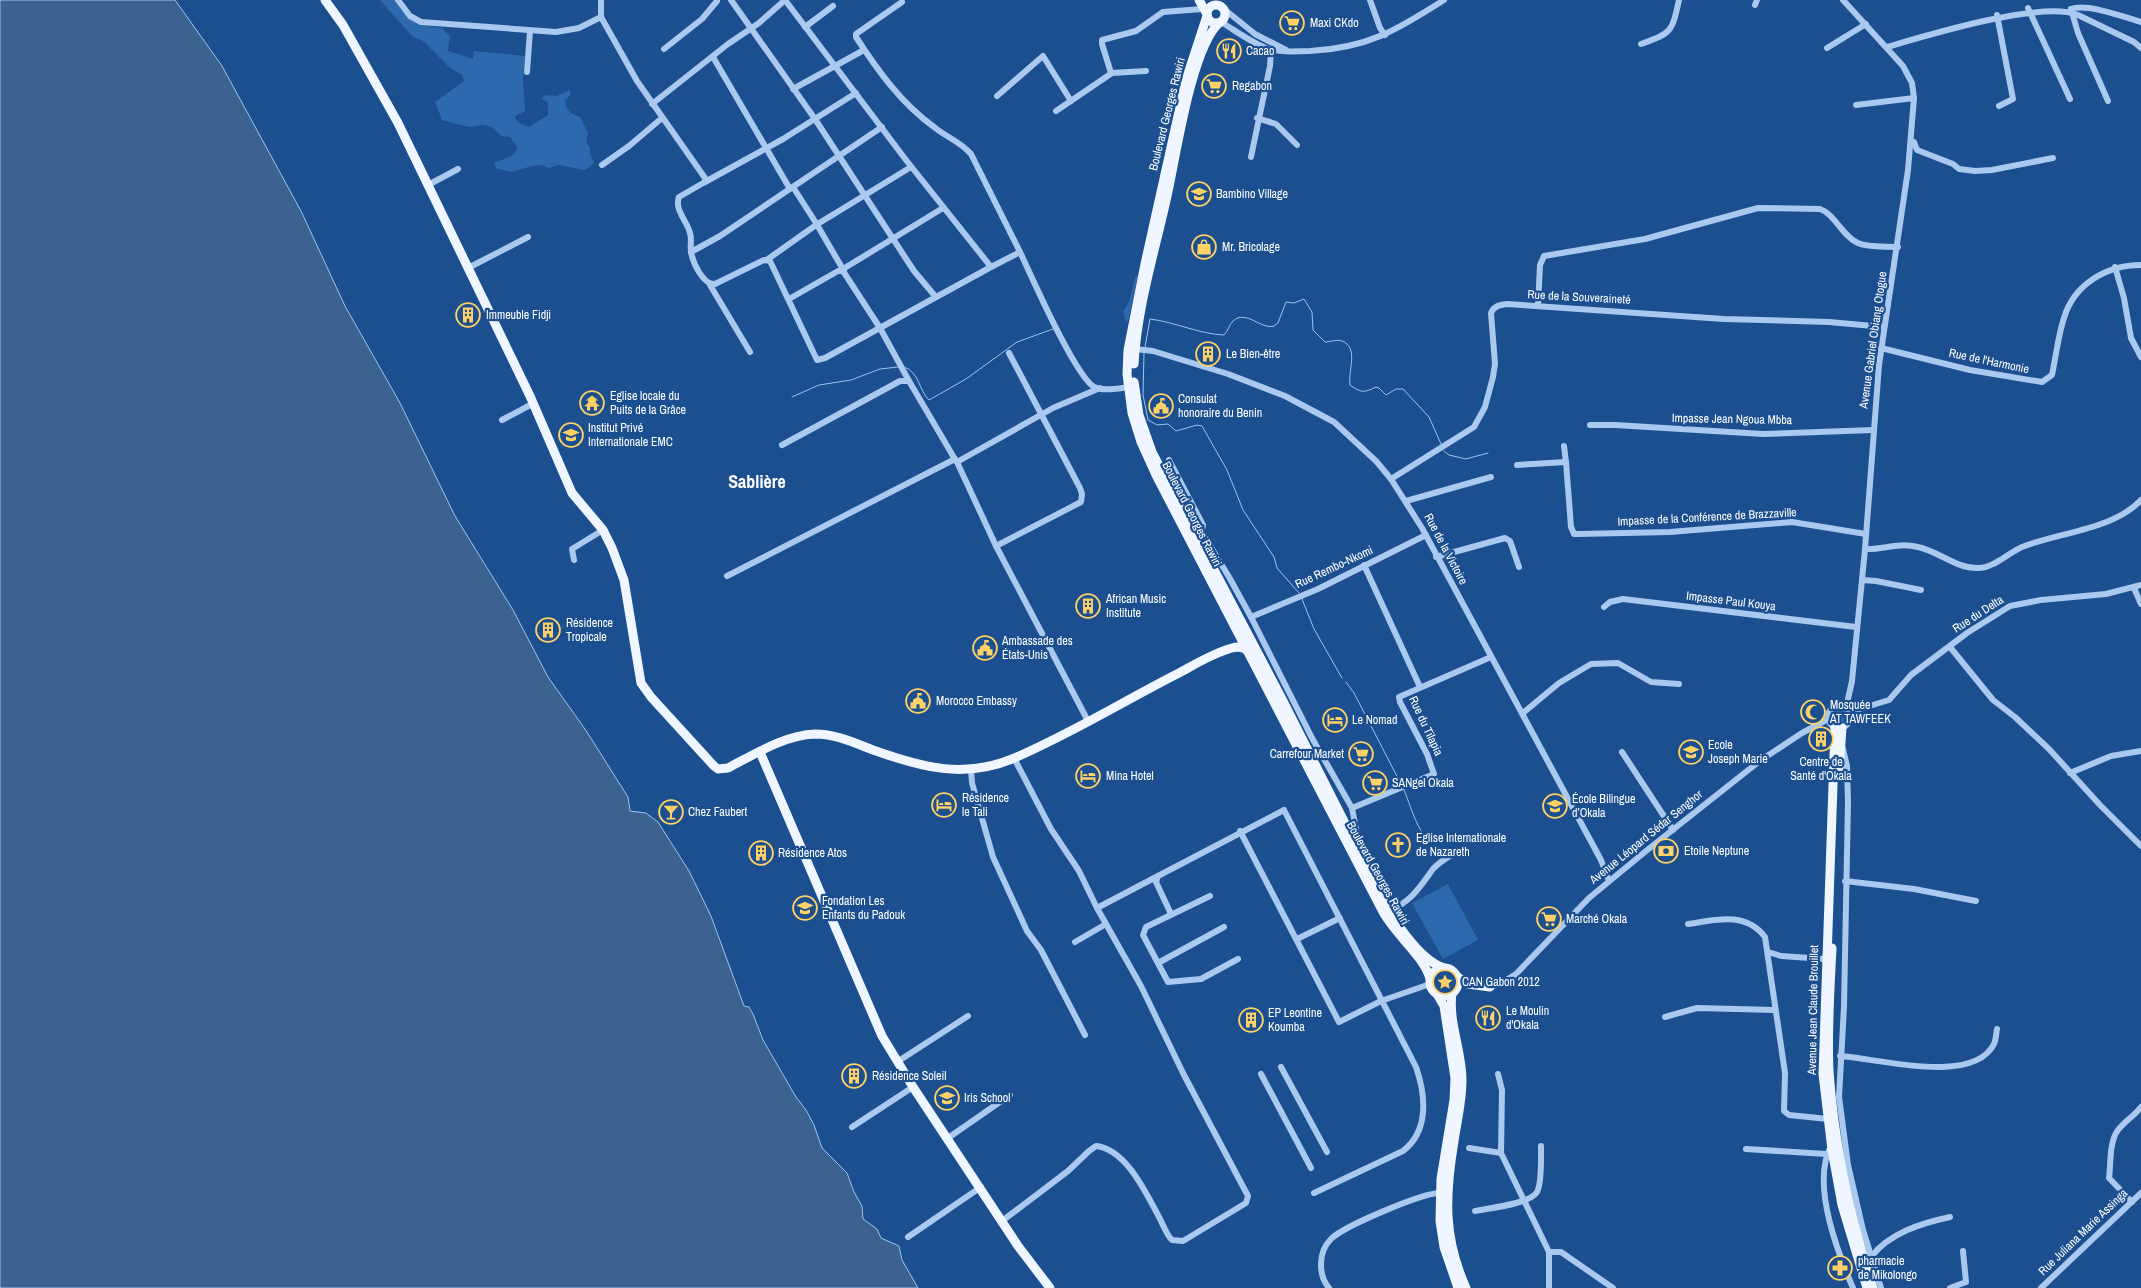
<svg xmlns="http://www.w3.org/2000/svg" width="2141" height="1288" viewBox="0 0 2141 1288" font-family="'Archivo Narrow',sans-serif">
<style>
.green{fill:#2e69ad}
.water{fill:#3c6290;stroke:#9cc4f0}
.lines{fill:none;stroke-linecap:round;stroke-linejoin:round}
.stream{stroke:#9cc4f0;stroke-width:1}
.minor{stroke:#a9c9ee;stroke-width:6}
.major{stroke:#f0f6ff;stroke-width:9}
.labels{text-anchor:middle;stroke-width:4.5;stroke-linejoin:round;paint-order:stroke}
.poi-label{font-size:12px;fill:#fff;stroke:#1b4f8f;text-anchor:start}
.street-label{font-size:12px;fill:#fff;stroke:#1b4f8f}
.district-label{font-size:18px;font-weight:bold;fill:#fff;stroke:#1b4f8f}
</style>
<rect width="100%" height="100%" fill="#1b4f8f"/>
<g class="green">
<path d="M380,0H395C411,24 414,25 443,28L445,32L450,36L448,51L473,59L474,51L525,56L523,78L525,111L515,116L517,122L529,127L548,115V102L542,99L544,95L557,96L569,90L571,94L565,101C567,112 571,114 580,117L588,133L586,142L590,148V154L594,163L585,170L559,165L549,168L541,165L532,166L511,172L496,168L494,163L512,156L518,148L510,137L501,136L492,127L483,125L469,127L442,120L435,102L464,81L462,75L449,67L423,41L412,36Z"/>
<path d="M1138,275L1128,321L1126,322L1123,312L1129,302L1135,277Z"/>
<circle cx="1839" cy="716" r="7"/>
<path d="M1448,884L1478,940L1443,959L1412,903Z"/>
<circle cx="1444" cy="982" r="11"/>
</g>
<path class="water" d="M0,0H175L222,66L301,211L345,306L400,403L455,516L513,610L548,677L587,732L628,797L630,811L646,813L658,822L689,871L711,916L744,1006L749,1007L753,1014L763,1040L796,1097L806,1110L814,1125L822,1148L847,1173L854,1192L862,1206L863,1219L877,1229L881,1238L899,1246L902,1260L918,1288H0Z"/>
<g class="lines">
<g class="stream">
<path d="M1145,347L1150,319C1175,322 1199,334 1224,335C1228,331 1229,325 1233,321C1246,309 1261,330 1274,326L1278,323L1286,302L1294,303L1304,299L1312,312L1313,330L1325,342C1330,342 1337,339 1342,341C1359,348 1348,369 1350,385C1361,393 1364,393 1376,387L1379,388L1386,395L1396,389H1403L1429,417L1441,444"/>
<path d="M1144,353L1143,395L1148,420L1157,425L1168,424L1176,431L1197,425L1202,426L1227,470L1243,510L1274,557L1277,568L1299,593"/>
<path d="M904,367C919,371 919,391 929,400L966,379L1017,342L1053,329"/>
<path d="M792,397L819,385L851,380L880,369L898,367"/>
<path d="M1444,451L1449,455L1466,459L1488,453"/>
<path d="M1302,599L1314,629L1342,678"/>
<path d="M1346,682L1354,693L1401,784"/>
<path d="M1404,790C1410,804 1418,834 1430,841"/>
</g>
<g class="minor">
<path d="M398,0L410,16L421,22L556,32L579,28L601,17"/>
<path d="M601,0V17L637,81L705,178V182L679,197C674,209 687,221 690,233C692,239 690,246 691,252C693,263 703,285 715,284L764,260L770,261L817,360L825,358L991,267"/>
<path d="M731,0L815,119L914,271L935,296"/>
<path d="M785,0L906,160L991,267L1020,252C1032,277 1074,374 1094,387C1102,391 1119,389 1128,387"/>
<path d="M1370,0L1380,28L1385,35"/>
<path d="M1843,0L1903,66L1912,83L1914,98L1908,170L1879,365L1865,549L1852,681L1846,708"/>
<path d="M902,2L856,34V37C878,71 901,103 934,127C946,137 961,142 971,154L1020,252"/>
<path d="M1755,5L1757,0"/>
<path d="M2028,8L2070,99"/>
<path d="M1224,9L1255,34L1286,50"/>
<path d="M2071,9L2078,33L2108,101"/>
<path d="M2071,9C2087,3 2124,17 2141,22"/>
<path d="M1997,15L2013,99L1999,106"/>
<path d="M1221,22C1236,31 1252,43 1268,49C1281,53 1297,51 1310,51C1368,48 1397,30 1444,0"/>
<path d="M805,27L833,6"/>
<path d="M1641,44C1672,33 1672,32 1679,0"/>
<path d="M1887,47C1928,35 2043,0 2078,15L2134,42L2141,48"/>
<path d="M1827,48L1866,24"/>
<path d="M664,49L702,19L717,1"/>
<path d="M713,57L790,189"/>
<path d="M1146,71L1111,73L1102,44V40L1136,31L1163,12L1202,9"/>
<path d="M527,72L530,31"/>
<path d="M793,89L864,50"/>
<path d="M997,96L1043,56L1071,101"/>
<path d="M652,104L728,44L759,23L785,0"/>
<path d="M1856,105L1914,98"/>
<path d="M1056,111L1112,73"/>
<path d="M1257,118L1276,124L1297,145"/>
<path d="M1911,141L1914,142L1917,150L1953,164L1959,169L1975,171L1992,170L2053,158"/>
<path d="M1251,157L1270,66L1271,49"/>
<path d="M602,165L629,146L662,118"/>
<path d="M705,182L783,139L856,93"/>
<path d="M428,185L458,169"/>
<path d="M793,187L816,223L844,271"/>
<path d="M691,252L720,236L882,127"/>
<path d="M768,259L816,225L911,167"/>
<path d="M2115,267L2124,298L2131,338L2141,357"/>
<path d="M468,268L528,237"/>
<path d="M843,269L943,208"/>
<path d="M710,285L750,352"/>
<path d="M789,299L838,271H843L880,328L909,381"/>
<path d="M1538,306L1540,265L1544,256L1645,239L1758,208L1820,209C1835,214 1842,236 1858,243C1869,248 1885,246 1898,247"/>
<path d="M1881,348L1970,370L2042,382L2052,375C2056,356 2058,336 2064,318C2074,284 2107,265 2141,265"/>
<path d="M1135,349L1153,351L1228,374L1285,396L1334,422L1376,461L1391,479L1422,528L1601,860L1609,881"/>
<path d="M502,420L534,403"/>
<path d="M1590,425H1615L1763,434L1873,430"/>
<path d="M782,445L900,381H909L956,461"/>
<path d="M1564,446L1566,462"/>
<path d="M1169,460L1203,525L1201,534"/>
<path d="M1517,465L1566,462L1571,527L1574,534H1578L1670,532L1792,522L1866,534"/>
<path d="M1391,479L1474,427L1485,407L1493,377L1495,364L1491,313C1494,306 1499,305 1507,304L1724,319L1829,322L1884,327"/>
<path d="M1406,501L1491,477"/>
<path d="M1192,526L1206,539L1229,577L1251,617L1312,738L1352,808L1359,845"/>
<path d="M996,546L1081,502L1082,494L1080,488L1009,353"/>
<path d="M1865,549C1884,550 1896,542 1918,547C1938,551 1957,569 1978,568C1994,568 2008,553 2022,547C2059,532 2113,530 2141,500"/>
<path d="M1436,557L1505,538L1510,541L1519,567"/>
<path d="M574,560L572,549L603,530"/>
<path d="M1364,565L1420,687"/>
<path d="M727,576L955,459"/>
<path d="M1862,580L1876,581L1921,590"/>
<path d="M2134,588L2141,604"/>
<path d="M1604,607L1610,602L1623,599L1856,627"/>
<path d="M1251,617L1318,589L1426,535"/>
<path d="M1950,647L1993,700L2015,717L2049,749L2100,805L2141,846"/>
<circle cx="1839" cy="717" r="11"/>
<path d="M1850,712L1889,700L1911,675L1967,633L2010,606L2041,600L2106,594L2141,585"/>
<path d="M1523,713L1559,683L1591,664L1618,663L1651,682L1679,684"/>
<path d="M1088,721L996,546L957,462L1053,408L1100,388"/>
<path d="M1842,745L1847,766L1848,802L1844,1007L1839,1097L1848,1165L1863,1230L1881,1288"/>
<path d="M1622,752L1673,830"/>
<path d="M971,769L972,783L993,857L1027,931L1041,950L1085,1035"/>
<path d="M2070,773L2111,756L2141,751"/>
<path d="M1352,808L1434,774L1427,754L1400,702L1399,697L1491,657"/>
<path d="M1240,831L1339,1022L1381,1001L1430,984"/>
<path d="M1845,881L1914,889L1976,901"/>
<path d="M1210,896L1146,927L1143,935L1168,982L1201,979L1238,959"/>
<path d="M1097,908L1158,876"/>
<path d="M1389,910C1411,903 1421,885 1433,869C1439,862 1448,857 1456,852"/>
<path d="M1171,914L1156,882L1158,876L1284,810L1416,1067C1426,1096 1429,1131 1403,1151L1314,1193"/>
<path d="M1688,924C1715,920 1745,911 1765,937L1785,1073L1784,1111L1789,1115L1828,1119"/>
<path d="M1297,939L1340,918"/>
<path d="M1075,942L1106,924"/>
<path d="M1768,952L1781,956L1825,959"/>
<path d="M1158,963L1224,927"/>
<path d="M1490,987L1500,984L1516,974L1589,898L1646,851L1761,760L1802,733L1828,719"/>
<path d="M1665,1017L1697,1008L1775,1010"/>
<path d="M1840,1056C1876,1058 1973,1086 1994,1044C1996,1040 1996,1034 1997,1029"/>
<path d="M897,1062L968,1016"/>
<path d="M1281,1067L1327,1152"/>
<path d="M1261,1074L1311,1168"/>
<path d="M1498,1074L1502,1090L1501,1153L1549,1252V1288"/>
<path d="M852,1127L913,1087"/>
<path d="M948,1138L1010,1095"/>
<path d="M1831,1146C1811,1183 1837,1251 1853,1288"/>
<path d="M1469,1148L1501,1153"/>
<path d="M1746,1149L1826,1154"/>
<path d="M2132,1202L2109,1178C2111,1164 2109,1142 2118,1130C2125,1121 2134,1116 2141,1107"/>
<path d="M1475,1211C1489,1208 1530,1204 1537,1192C1542,1183 1541,1157 1541,1146"/>
<path d="M1002,1221L1068,1171L1089,1151L1096,1146C1126,1149 1146,1193 1159,1217C1163,1224 1166,1234 1172,1240L1183,1241L1246,1203L1248,1196L1184,1075L1141,986L1097,908L1079,871L1051,829L1014,758"/>
<path d="M908,1237L981,1187"/>
<path d="M1549,1252H1561L1613,1288"/>
<path d="M1871,1257C1889,1233 1922,1223 1950,1217"/>
<path d="M1329,1288C1318,1275 1318,1252 1331,1239C1344,1226 1422,1193 1440,1193"/>
<path d="M1950,1288L1966,1282L1963,1251"/>
<path d="M2041,1288L2141,1193"/>
</g>
<g class="major">
<path d="M325,0L343,25L398,123L530,396L572,493L603,530L612,548L624,580L641,683L651,697L714,766L718,769L728,768C755,754 785,735 815,734C836,734 855,743 873,750C921,767 963,779 1012,759C1069,735 1122,702 1177,674C1194,665 1213,653 1232,648C1239,646 1244,647 1249,652"/>
<path d="M1199,0L1207,14"/>
<circle cx="1216" cy="14" r="9"/>
<path d="M1207,16L1186,80L1145,264L1128,350L1127,374L1132,413L1141,442L1156,475L1382,910C1394,934 1425,957 1430,979"/>
<path d="M1134,364C1137,307 1155,251 1167,196C1176,157 1191,49 1219,23"/>
<path d="M1134,382L1139,415L1152,452L1282,699L1389,910C1400,929 1422,961 1444,968"/>
<path d="M1835,727L1823,1074L1832,1150L1842,1205L1867,1288"/>
<path d="M760,752L882,1036L913,1087L1018,1246L1050,1288"/>
<path d="M1839,770L1842,728"/>
<path d="M1832,948C1830,989 1827,1031 1829,1071C1834,1145 1850,1218 1873,1288"/>
<circle cx="1444" cy="982" r="14"/>
<path d="M1456,976L1468,984L1490,987"/>
<path d="M1452,993C1448,1022 1462,1051 1462,1080C1462,1101 1457,1121 1454,1141C1445,1195 1443,1237 1466,1288"/>
<path d="M1437,994L1444,1006L1455,1078L1454,1100L1441,1179L1440,1221L1444,1247L1458,1288"/>
</g>
</g>
<defs>
<g id="supermarket-ring" transform="scale(1.25)"><circle r="9.5" fill="#1b4f8f" stroke="#ffd166" stroke-width="1.5"/><path d="M-6-5.5h2.5l.6 2H6L4.5 2H-2.5L-4.4-4H-6ZM-1.5 3.2a1.3 1.3 0 1 0 .1 0ZM3 3.2a1.3 1.3 0 1 0 .1 0Z" fill="#ffd166"/></g>
<g id="restaurant-ring" transform="scale(1.25)"><circle r="9.5" fill="#1b4f8f" stroke="#ffd166" stroke-width="1.5"/><path d="M-5-6h1v4h1v-4h1v4h1v-4h1v5L-1.5 .5V6h-2V.5L-5-1ZM5-6V6H3V1.5H1.5Q1.5-4 5-6Z" fill="#ffd166"/></g>
<g id="school-ring" transform="scale(1.25)"><circle r="9.5" fill="#1b4f8f" stroke="#ffd166" stroke-width="1.5"/><path d="M0-5L7-2L0 1L-7-2ZM-4 1L0 2.5L4 1V4Q0 6-4 4Z" fill="#ffd166"/></g>
<g id="shop-ring" transform="scale(1.25)"><circle r="9.5" fill="#1b4f8f" stroke="#ffd166" stroke-width="1.5"/><path d="M-5-2.5h2.3a2.7 3.5 0 0 1 5.4 0H5L5.5 6h-11ZM-1.5-2.5h3a1.5 2.3 0 0 0-3 0Z" fill="#ffd166"/></g>
<g id="building-ring" transform="scale(1.25)"><circle r="9.5" fill="#1b4f8f" stroke="#ffd166" stroke-width="1.5"/><path d="M-4-6H4V6H1V3H-1V6H-4ZM-2.5-4.3h1.7v1.8h-1.7ZM.8-4.3h1.7v1.8H.8ZM-2.5-1h1.7V.8h-1.7ZM.8-1h1.7V.8H.8Z" fill="#ffd166"/></g>
<g id="temple-ring" transform="scale(1.25)"><circle r="9.5" fill="#1b4f8f" stroke="#ffd166" stroke-width="1.5"/><path d="M0-6L5-2H3V0L6.5 2.5H4V6H1.5V3h-3V6H-4V2.5H-6.5L-3 0V-2H-5Z" fill="#ffd166"/></g>
<g id="civic-ring" transform="scale(1.25)"><circle r="9.5" fill="#1b4f8f" stroke="#ffd166" stroke-width="1.5"/><path d="M-.6-6.5H3V-4.5H.6V-3L4-1V1h2V6H-6V1h2V-1L-.6-3ZM-1.2 2.5V6h2.4V2.5Z" fill="#ffd166"/></g>
<g id="mosque-ring" transform="scale(1.25)"><circle r="9.5" fill="#1b4f8f" stroke="#ffd166" stroke-width="1.5"/><path d="M3.5-4.9A6 6 0 1 0 3.5 4.9A5 5 0 1 1 3.5-4.9Z" fill="#ffd166"/></g>
<g id="hotel-ring" transform="scale(1.25)"><circle r="9.5" fill="#1b4f8f" stroke="#ffd166" stroke-width="1.5"/><path d="M-6-4.5h1.5V1H6V5H4.5V3h-9V5H-6ZM-4 0a1.8 1.8 0 1 1 3.6 0ZM.5 0V-2.5h3Q6-2.5 6 0Z" fill="#ffd166"/></g>
<g id="bar-ring" transform="scale(1.25)"><circle r="9.5" fill="#1b4f8f" stroke="#ffd166" stroke-width="1.5"/><path d="M-6-5H6L.8 .8V4.5H3.5V6h-7V4.5H-.8V.8Z" fill="#ffd166"/></g>
<g id="church-ring" transform="scale(1.25)"><circle r="9.5" fill="#1b4f8f" stroke="#ffd166" stroke-width="1.5"/><path d="M-1.2-6h2.4v3.5h3.3v2.4h-3.3V6h-2.4V-.1h-3.3v-2.4h3.3Z" fill="#ffd166"/></g>
<g id="bank-ring" transform="scale(1.25)"><circle r="9.5" fill="#1b4f8f" stroke="#ffd166" stroke-width="1.5"/><path d="M-6-4H6V4H-6ZM0-2.3a2.3 2.3 0 1 0 0 4.6a2.3 2.3 0 1 0 0-4.6Z" fill="#ffd166"/></g>
<g id="sight-ring" transform="scale(1.25)"><circle r="9.5" fill="#1b4f8f" stroke="#ffd166" stroke-width="1.5"/><path d="M0-6L1.8-2.2L6-1.7L2.9 1.2L3.7 5.4L0 3.3L-3.7 5.4L-2.9 1.2L-6-1.7L-1.8-2.2Z" fill="#ffd166"/></g>
<g id="university-ring" transform="scale(1.25)"><circle r="9.5" fill="#1b4f8f" stroke="#ffd166" stroke-width="1.5"/><path d="M0-5L7-2L0 1L-7-2ZM-4 1L0 2.5L4 1V4Q0 6-4 4Z" fill="#ffd166"/></g>
<g id="pharmacy-ring" transform="scale(1.25)"><circle r="9.5" fill="#1b4f8f" stroke="#ffd166" stroke-width="1.5"/><path d="M-2-6h4v4h4v4h-4v4h-4v-4h-4v-4h4Z" fill="#ffd166"/></g>
</defs>
<g fill-rule="evenodd">
<use href="#supermarket-ring" x="1292" y="23"/>
<use href="#restaurant-ring" x="1229" y="51"/>
<use href="#supermarket-ring" x="1214" y="86"/>
<use href="#school-ring" x="1199" y="194"/>
<use href="#shop-ring" x="1204" y="247"/>
<use href="#building-ring" x="468" y="315"/>
<use href="#building-ring" x="1208" y="354"/>
<use href="#temple-ring" x="592" y="403"/>
<use href="#civic-ring" x="1161" y="406"/>
<use href="#school-ring" x="571" y="435"/>
<use href="#building-ring" x="1088" y="606"/>
<use href="#building-ring" x="548" y="630"/>
<use href="#civic-ring" x="985" y="648"/>
<use href="#civic-ring" x="918" y="701"/>
<use href="#mosque-ring" x="1813" y="712"/>
<use href="#hotel-ring" x="1335" y="720"/>
<use href="#building-ring" x="1821" y="739"/>
<use href="#school-ring" x="1691" y="752"/>
<use href="#supermarket-ring" x="1361" y="754"/>
<use href="#hotel-ring" x="1088" y="776"/>
<use href="#supermarket-ring" x="1375" y="783"/>
<use href="#hotel-ring" x="944" y="805"/>
<use href="#school-ring" x="1555" y="806"/>
<use href="#bar-ring" x="671" y="812"/>
<use href="#church-ring" x="1398" y="845"/>
<use href="#bank-ring" x="1666" y="851"/>
<use href="#building-ring" x="761" y="853"/>
<use href="#school-ring" x="805" y="908"/>
<use href="#supermarket-ring" x="1549" y="919"/>
<use href="#sight-ring" x="1445" y="982"/>
<use href="#restaurant-ring" x="1488" y="1018"/>
<use href="#building-ring" x="1251" y="1020"/>
<use href="#building-ring" x="854" y="1076"/>
<use href="#university-ring" x="947" y="1098"/>
<use href="#pharmacy-ring" x="1840" y="1268"/>
</g>
<g class="labels">
<g class="poi-label">
<text x="1310" y="27">Maxi CKdo</text>
<text x="1246" y="55">Cacao</text>
<text x="1232" y="90">Regabon</text>
<text x="1216" y="198">Bambino Village</text>
<text x="1222" y="251">Mr. Bricolage</text>
<text x="486" y="319">Immeuble Fidji</text>
<text x="1226" y="358">Le Bien-être</text>
<text x="610" y="400">Eglise locale du<tspan x="610" dy="14">Puits de la Grâce</tspan></text>
<text x="1178" y="403">Consulat<tspan x="1178" dy="14">honoraire du Benin</tspan></text>
<text x="588" y="432">Institut Privé<tspan x="588" dy="14">Internationale EMC</tspan></text>
<text x="1106" y="603">African Music<tspan x="1106" dy="14">Institute</tspan></text>
<text x="566" y="627">Résidence<tspan x="566" dy="14">Tropicale</tspan></text>
<text x="1002" y="645">Ambassade des<tspan x="1002" dy="14">États-Unis</tspan></text>
<text x="936" y="705">Morocco Embassy</text>
<text x="1830" y="709">Mosquée<tspan x="1830" dy="14">AT TAWFEEK</tspan></text>
<text x="1352" y="724">Le Nomad</text>
<text x="1708" y="749">Ecole<tspan x="1708" dy="14">Joseph Marie</tspan></text>
<text x="1344" y="758" text-anchor="end">Carrefour Market</text>
<text x="1821" y="766" text-anchor="middle">Centre de<tspan x="1821" dy="14">Santé d'Okala</tspan></text>
<text x="1106" y="780">Mina Hotel</text>
<text x="1392" y="787">SANgel Okala</text>
<text x="962" y="802">Résidence<tspan x="962" dy="14">le Tali</tspan></text>
<text x="1572" y="803">École Bilingue<tspan x="1572" dy="14">d’Okala</tspan></text>
<text x="688" y="816">Chez Faubert</text>
<text x="1416" y="842">Eglise Internationale<tspan x="1416" dy="14">de Nazareth</tspan></text>
<text x="1684" y="855">Etoile Neptune</text>
<text x="778" y="857">Résidence Atos</text>
<text x="822" y="905">Fondation Les<tspan x="822" dy="14">Enfants du Padouk</tspan></text>
<text x="1566" y="923">Marché Okala</text>
<text x="1462" y="986">CAN Gabon 2012</text>
<text x="1506" y="1015">Le Moulin<tspan x="1506" dy="14">d'Okala</tspan></text>
<text x="1268" y="1017">EP Leontine<tspan x="1268" dy="14">Koumba</tspan></text>
<text x="872" y="1080">Résidence Soleil</text>
<text x="964" y="1102">Iris School</text>
<text x="1858" y="1265">pharmacie<tspan x="1858" dy="14">de Mikolongo</tspan></text>
</g>
<g class="street-label">
<text transform="translate(1167 114) rotate(-76)" y="4">Boulevard Georges Rawiri</text>
<text transform="translate(1579 297) rotate(3)" y="4">Rue de la Souveraineté</text>
<text transform="translate(1873 340) rotate(-82)" y="4">Avenue Gabriel Obiang Otogue</text>
<text transform="translate(1989 361) rotate(12)" y="4">Rue de l'Harmonie</text>
<text transform="translate(1732 419) rotate(1)" y="4">Impasse Jean Ngoua Mbba</text>
<text transform="translate(1192 514) rotate(63)" y="4">Boulevard Georges Rawiri</text>
<text transform="translate(1707 517) rotate(-3)" y="4">Impasse de la Conférence de Brazzaville</text>
<text transform="translate(1446 549) rotate(62)" y="4">Rue de la Victoire</text>
<text transform="translate(1334 567) rotate(-25)" y="4">Rue Rembo-Nkomi</text>
<text transform="translate(1731 601) rotate(7)" y="4">Impasse Paul Kouya</text>
<text transform="translate(1978 614) rotate(-33)" y="4">Rue du Delta</text>
<text transform="translate(1426 726) rotate(65)" y="4">Rue du Tilapia</text>
<text transform="translate(1646 837) rotate(-39)" y="4">Avenue Léopard Sédar Senghor</text>
<text transform="translate(1378 873) rotate(61)" y="4">Boulevard Georges Rawiri</text>
<text transform="translate(1813 1010) rotate(-89)" y="4">Avenue Jean Claude Brouillet</text>
<text transform="translate(2083 1232) rotate(-44)" y="4">Rue Juliana Marie Assinga</text>
</g>
<g class="district-label">
<text x="757" y="488">Sablière</text>
</g>
</g>
</svg>
